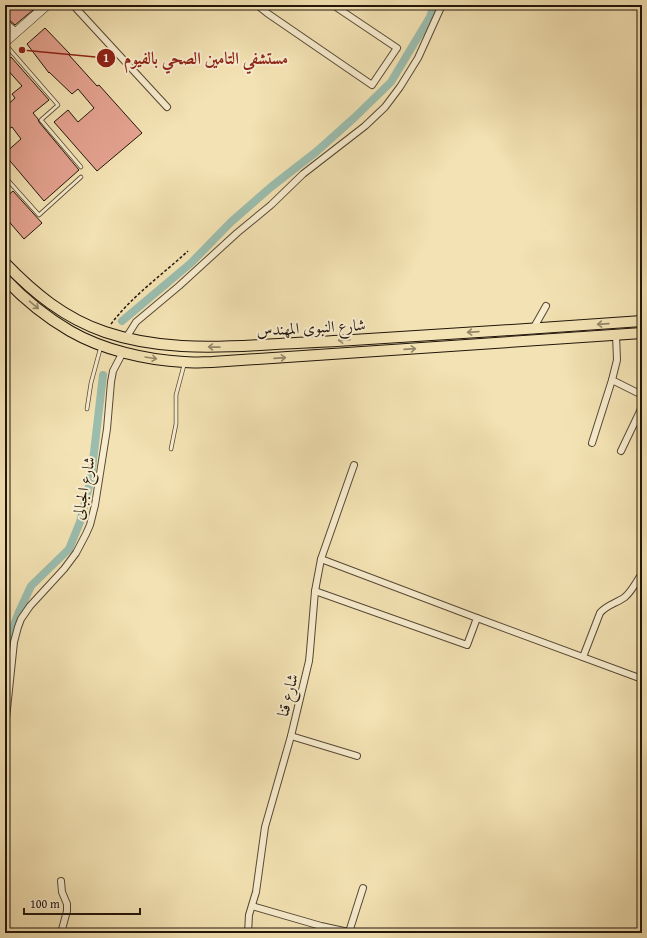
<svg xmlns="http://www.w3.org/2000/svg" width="647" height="938" viewBox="0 0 647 938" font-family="'Gentium Book Plus',Amiri,serif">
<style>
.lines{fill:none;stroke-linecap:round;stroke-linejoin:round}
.canal{stroke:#9bbdae;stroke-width:8}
.building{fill:#e5a391;stroke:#21150a}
.lane-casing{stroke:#564834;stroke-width:4.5}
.street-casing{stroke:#564834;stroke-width:8}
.secondary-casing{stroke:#21150a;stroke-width:10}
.primary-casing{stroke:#21150a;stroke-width:12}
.path{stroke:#21150a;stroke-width:1.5;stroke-dasharray:3 2;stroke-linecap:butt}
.lane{stroke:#f7ecce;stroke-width:3}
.street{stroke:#f7ecce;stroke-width:6}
.secondary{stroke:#f7ecce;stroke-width:9}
.primary{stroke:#f3e2b3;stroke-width:10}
.oneway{stroke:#948667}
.labels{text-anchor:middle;stroke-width:4;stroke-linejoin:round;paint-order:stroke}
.street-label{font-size:16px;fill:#21150a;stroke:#f7ecce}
.leader{fill:none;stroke:#8f2418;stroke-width:1.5}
.callout-dot{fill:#8f2418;stroke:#f7ecce;stroke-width:1.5}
.mark-label{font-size:12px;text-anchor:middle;font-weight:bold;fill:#fff}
.callout-label{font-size:17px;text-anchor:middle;font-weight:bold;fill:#8f2418;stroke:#f7ecce;stroke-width:4;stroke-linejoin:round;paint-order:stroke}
</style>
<rect width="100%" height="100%" fill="#f3e2b3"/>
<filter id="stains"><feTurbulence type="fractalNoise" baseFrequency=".005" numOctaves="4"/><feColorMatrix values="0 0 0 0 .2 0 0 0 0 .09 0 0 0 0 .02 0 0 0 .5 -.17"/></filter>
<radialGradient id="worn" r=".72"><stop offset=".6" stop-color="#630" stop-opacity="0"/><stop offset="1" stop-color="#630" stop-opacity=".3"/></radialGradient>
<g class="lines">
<g class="canal">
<path d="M122,321L191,263L231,222L271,187L316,152L354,118L391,82L430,17L434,5"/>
<path d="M5,649L19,612L31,586L69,549L80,522L91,478L103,375"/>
</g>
</g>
<g class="building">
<path d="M5,5H30L33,10L15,25L8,19L5,18Z"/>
<path d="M45,28L70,54L69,55L97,86L99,85L142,133L97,171L54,122L68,110L78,122L94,108L78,89L72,94L49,72V73L27,44Z"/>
<path d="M11,57L49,100L33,113L38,119L39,122L79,170L44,201L5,155V153L21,139L12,127L5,131V107L15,98L12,94L22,86L5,67V62Z"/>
<path d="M13,191L42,223L24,239L5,217V198Z"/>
</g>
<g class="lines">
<g class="lane-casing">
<g id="lane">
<path d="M5,44L58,105L41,120L81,167"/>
<path d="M5,177L39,215L81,177"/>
<path d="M87,409L91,383L101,346"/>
<path d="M171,449L176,424V395L184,365"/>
</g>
</g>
<g class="street-casing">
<g id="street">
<path d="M34,5L41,11"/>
<path d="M73,5L167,107"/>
<path d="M257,5L267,13L372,85L397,48L333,5"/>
<path d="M5,22L16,32"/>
<path d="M533,329L546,306"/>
<path d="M616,335L617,360L612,380L642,395"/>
<path d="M126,338L136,322L179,286L237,233L271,205L303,174L365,126L385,107L400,87L418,58L442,5"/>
<path d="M592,443L612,380"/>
<path d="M621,451L642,407"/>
<path d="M321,559L477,618L642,679"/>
<path d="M315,591L467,645L477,618"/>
<path d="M583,657L600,613C606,605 617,603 625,597C632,591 637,581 642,573"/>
<path d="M5,728L14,642L18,627L21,619L30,606L64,569L76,553L86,534L90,525L95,505L107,429L111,382L113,371L123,352"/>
<path d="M291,736L357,756"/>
<path d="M61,881L62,892L67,904V911L61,933"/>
<path d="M252,906L321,926L353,933"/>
<path d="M349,932L363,888"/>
<path d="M248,933L249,915L256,892L265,827L291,736L309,661L310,651L315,591L321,559L354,465"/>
</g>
</g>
<g class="secondary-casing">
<path id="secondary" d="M5,42L47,5"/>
</g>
<g class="primary-casing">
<g id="primary">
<path d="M5,263C34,293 64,318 105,332C155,349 208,348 260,345C291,343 322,342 353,340C449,334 546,328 642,321"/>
<path d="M5,279C24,299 46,317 70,331C103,350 146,360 184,362C194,363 203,362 212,362L642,333"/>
</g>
</g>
<path class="path" d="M111,324C131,297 163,274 188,251"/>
<use href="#lane" class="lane"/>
<use href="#street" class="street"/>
<use href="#secondary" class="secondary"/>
<use href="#primary" class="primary"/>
</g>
<defs><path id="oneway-shaft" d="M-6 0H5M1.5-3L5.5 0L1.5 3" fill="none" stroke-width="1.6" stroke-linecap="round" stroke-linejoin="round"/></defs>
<g class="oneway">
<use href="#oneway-shaft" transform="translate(34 305) rotate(40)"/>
<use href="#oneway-shaft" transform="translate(603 324) rotate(176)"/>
<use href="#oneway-shaft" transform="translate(473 332) rotate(176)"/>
<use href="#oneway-shaft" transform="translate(344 340) rotate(176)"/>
<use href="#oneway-shaft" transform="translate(214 347) rotate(-179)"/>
<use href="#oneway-shaft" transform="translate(410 349) rotate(-4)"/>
<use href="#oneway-shaft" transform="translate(151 358) rotate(9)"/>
<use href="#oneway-shaft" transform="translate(280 358) rotate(-4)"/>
</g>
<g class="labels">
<g class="street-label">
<text transform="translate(311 327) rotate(-3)" y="6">شارع النبوى المهندس</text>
<text transform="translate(83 488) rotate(-79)" y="6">شارع الجبالى</text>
<text transform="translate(287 695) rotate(-76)" y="6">شارع قنا</text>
</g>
</g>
<path class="leader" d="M22 50L106 58"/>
<g class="callout-dot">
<circle cx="22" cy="50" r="4"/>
<circle cx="106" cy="58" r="10"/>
</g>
<g class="mark-label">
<text x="106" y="62">1</text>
</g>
<g class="callout-label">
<text x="206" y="64">مستشفي التامين الصحي بالفيوم</text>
</g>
<rect width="647" height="938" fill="none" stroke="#f3e2b3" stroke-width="20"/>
<rect x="6" y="6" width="635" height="926" fill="none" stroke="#21150a" stroke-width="2"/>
<rect x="10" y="10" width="627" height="918" fill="none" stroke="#21150a"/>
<path d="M24 908v6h116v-6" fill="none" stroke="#21150a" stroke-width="2"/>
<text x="30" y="908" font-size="12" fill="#21150a" stroke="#f7ecce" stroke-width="3" paint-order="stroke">100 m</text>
<rect width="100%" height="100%" filter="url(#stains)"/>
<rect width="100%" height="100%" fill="url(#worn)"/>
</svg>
